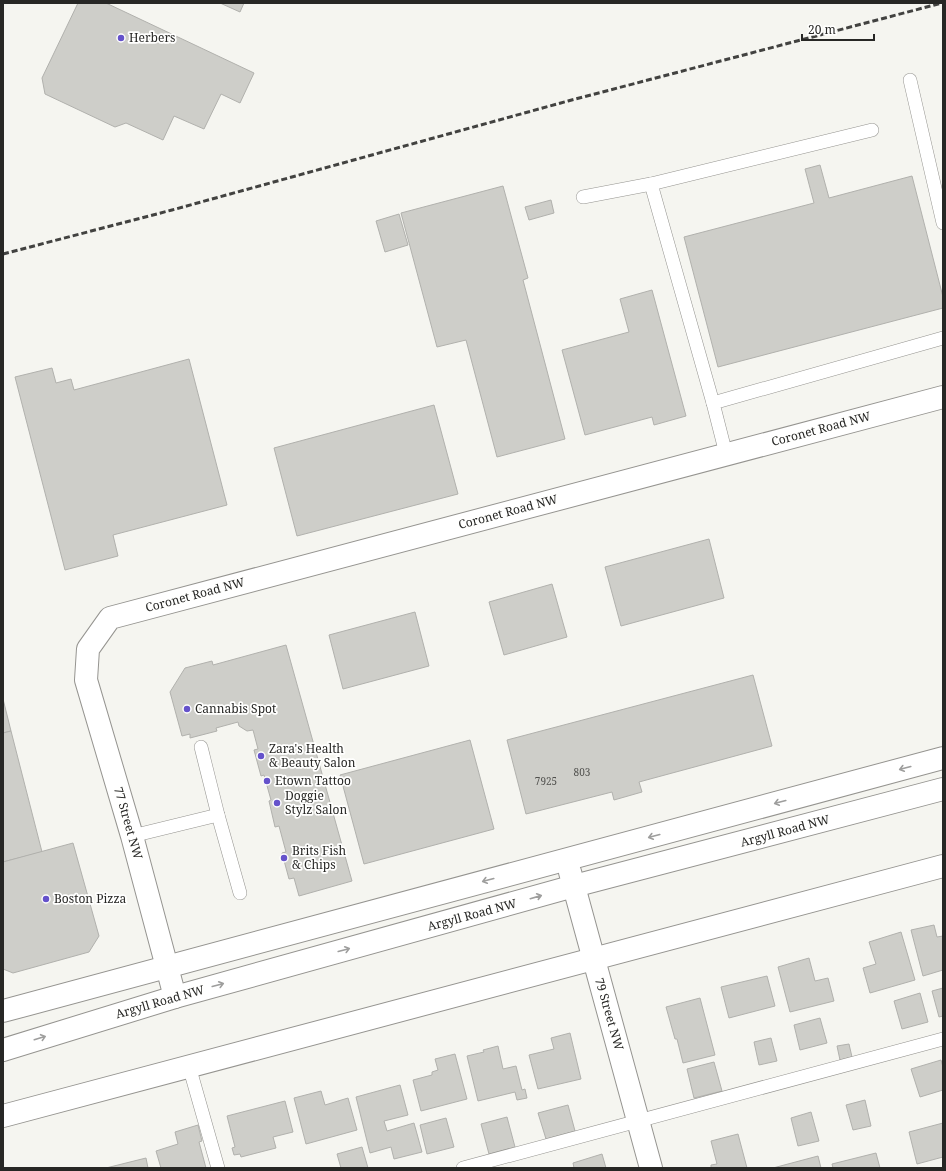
<svg xmlns="http://www.w3.org/2000/svg" width="946" height="1171" viewBox="0 0 946 1171" font-family="'Noto Serif',serif">
<style>
.building{fill:#cecec9;stroke:#b1b1ad}
.lines{fill:none;stroke-linecap:round;stroke-linejoin:round}
.lane-casing{stroke:#959490;stroke-width:14}
.street-casing{stroke:#959490;stroke-width:24}
.secondary-casing{stroke:#959490;stroke-width:24}
.lane{stroke:#fff;stroke-width:13}
.street{stroke:#fff;stroke-width:22}
.secondary{stroke:#fff;stroke-width:22}
.rail{stroke:#424240;stroke-width:3;stroke-dasharray:6 3;stroke-linecap:butt}
.oneway{stroke:#9e9e9d}
.poi-dot{fill:#6552cb;stroke:#fffffe;stroke-width:1.5}
.labels{text-anchor:middle;stroke-width:3.5;stroke-linejoin:round;paint-order:stroke}
.number-label{font-size:10px;fill:#51514e}
.poi-label{font-size:12px;fill:#272725;stroke:#fffffe;text-anchor:start}
.street-label{font-size:12px;fill:#272725;stroke:#fffffe}
</style>
<rect width="100%" height="100%" fill="#f5f5f0"/>
<g class="building">
<path d="M78,3H106L254,73L240,103L221,94L204,129L174,116L163,140L126,123L115,127L45,94L42,78Z"/>
<path d="M220,3H244L240,12Z"/>
<path d="M820,165L829,198L912,176L943,297V308L718,367L684,237L814,203L805,169Z"/>
<path d="M503,186L528,278L523,280L565,439L497,457L466,340L437,347L401,213Z"/>
<path d="M551,200L554,213L529,220L525,207Z"/>
<path d="M399,214L408,245L385,252L376,221Z"/>
<path d="M652,290L686,416L654,425L652,417L585,435L562,350L629,332L620,299Z"/>
<path d="M189,359L227,505L113,535L118,556L65,570L15,377L52,368L56,383L71,379L74,390Z"/>
<path d="M434,405L458,494L297,536L274,448Z"/>
<path d="M709,539L724,598L621,626L605,567Z"/>
<path d="M552,584L567,637L504,655L489,602Z"/>
<path d="M415,612L429,666L343,689L329,635Z"/>
<path d="M286,645L352,881L299,896L294,878L289,879L282,853L286,852L279,826L275,827L269,801L271,800L264,775L261,776L254,750L258,749L253,730L247,731L239,726L238,722L216,728L217,731L190,738V734L182,736L170,692L185,668L212,661L213,665Z"/>
<path d="M753,675L772,746L639,782L642,792L614,800L612,792L526,814L507,740Z"/>
<path d="M3,699L11,731L3,733Z"/>
<path d="M11,731L42,852L3,862V733Z"/>
<path d="M470,740L494,829L364,864L340,775Z"/>
<path d="M73,843L99,936L89,952L13,973L3,969V862Z"/>
<path d="M934,925L937,937L943,936V970L923,976L911,930Z"/>
<path d="M901,932L915,980L870,993L863,968L876,964L869,942Z"/>
<path d="M809,958L815,981L828,978L834,1001L790,1012L778,967Z"/>
<path d="M767,976L775,1006L729,1018L721,987Z"/>
<path d="M943,988V1016L939,1017L932,991Z"/>
<path d="M920,993L928,1022L902,1029L894,1001Z"/>
<path d="M700,998L715,1055L683,1063L677,1039H675L666,1007Z"/>
<path d="M820,1018L827,1043L800,1050L794,1025Z"/>
<path d="M570,1033L581,1079L538,1089L529,1055L554,1049L551,1038Z"/>
<path d="M771,1038L777,1061L759,1065L754,1042Z"/>
<path d="M849,1044L852,1057L840,1060L837,1046Z"/>
<path d="M498,1046L503,1069L516,1066L522,1090L525,1089L527,1098L517,1100L515,1092L478,1101L467,1056L484,1052L483,1050Z"/>
<path d="M455,1054L467,1099L421,1111L413,1080L432,1075V1072L438,1070L435,1059Z"/>
<path d="M941,1060L943,1067V1090L920,1097L911,1069Z"/>
<path d="M714,1062L722,1091L694,1098L687,1069Z"/>
<path d="M400,1085L408,1115L384,1121L387,1131L414,1123L422,1152L394,1159L391,1147L370,1153L356,1097Z"/>
<path d="M321,1091L325,1105L348,1098L357,1130L306,1144L294,1098Z"/>
<path d="M865,1100L871,1126L853,1130L846,1105Z"/>
<path d="M285,1101L293,1132L273,1137L276,1148L241,1157L240,1154L234,1155L232,1148L235,1147L227,1116Z"/>
<path d="M568,1105L575,1131L546,1139L538,1113Z"/>
<path d="M811,1112L819,1141L798,1146L791,1118Z"/>
<path d="M507,1117L515,1147L489,1154L481,1124Z"/>
<path d="M446,1118L454,1147L427,1154L420,1125Z"/>
<path d="M943,1123V1157L917,1164L909,1132Z"/>
<path d="M198,1125L202,1141L199,1142L206,1168H161L156,1151L178,1144L175,1132Z"/>
<path d="M738,1134L747,1168H711V1165L717,1164L711,1141Z"/>
<path d="M362,1147L368,1168H341L337,1154Z"/>
<path d="M876,1153L880,1168H833L832,1164Z"/>
<path d="M602,1154L606,1168H574L573,1163Z"/>
<path d="M818,1156L821,1168H773Z"/>
<path d="M146,1158L148,1168H106Z"/>
</g>
<g class="lines">
<g class="lane-casing">
<g id="lane">
<path d="M910,80L943,223"/>
<path d="M583,197L651,184"/>
<path d="M713,403L651,184L872,130"/>
<path d="M726,454L713,403L943,338"/>
<path d="M201,747L218,815"/>
<path d="M132,836L218,815L240,893"/>
<path d="M189,1066L218,1168"/>
<path d="M463,1168L943,1039"/>
</g>
</g>
<g class="street-casing">
<g id="street">
<path d="M175,997L132,836L86,680L88,649L110,618L943,397"/>
<path d="M3,1116C316,1031 630,950 943,866"/>
</g>
</g>
<g class="secondary-casing">
<g id="secondary">
<path d="M570,872L651,1168"/>
<path d="M3,1011L943,758"/>
<path d="M3,1050L175,997L574,886L943,789"/>
</g>
</g>
<use href="#lane" class="lane"/>
<use href="#street" class="street"/>
<use href="#secondary" class="secondary"/>
<path class="rail" d="M3,254L172,210L568,101L942,3"/>
</g>
<defs><path id="oneway-shaft" d="M-6 0H5M1.5-3L5.5 0L1.5 3" fill="none" stroke-width="1.6" stroke-linecap="round" stroke-linejoin="round"/></defs>
<g class="oneway">
<use href="#oneway-shaft" transform="translate(905 768) rotate(165)"/>
<use href="#oneway-shaft" transform="translate(780 802) rotate(165)"/>
<use href="#oneway-shaft" transform="translate(654 836) rotate(165)"/>
<use href="#oneway-shaft" transform="translate(488 880) rotate(165)"/>
<use href="#oneway-shaft" transform="translate(536 897) rotate(-16)"/>
<use href="#oneway-shaft" transform="translate(344 950) rotate(-15)"/>
<use href="#oneway-shaft" transform="translate(218 985) rotate(-15)"/>
<use href="#oneway-shaft" transform="translate(40 1038) rotate(-17)"/>
</g>
<g class="poi-dot">
<circle cx="121" cy="38" r="4"/>
<circle cx="187" cy="709" r="4"/>
<circle cx="261" cy="756" r="4"/>
<circle cx="267" cy="781" r="4"/>
<circle cx="277" cy="803" r="4"/>
<circle cx="284" cy="858" r="4"/>
<circle cx="46" cy="899" r="4"/>
</g>
<g class="labels">
<g class="number-label">
<text x="582" y="776">803</text>
<text x="546" y="785">7925</text>
</g>
<g class="poi-label">
<text x="129" y="42">Herbers</text>
<text x="195" y="713">Cannabis Spot</text>
<text x="269" y="753">Zara's Health<tspan x="269" dy="14">&amp; Beauty Salon</tspan></text>
<text x="275" y="785">Etown Tattoo</text>
<text x="285" y="800">Doggie<tspan x="285" dy="14">Stylz Salon</tspan></text>
<text x="292" y="855">Brits Fish<tspan x="292" dy="14">&amp; Chips</tspan></text>
<text x="54" y="903">Boston Pizza</text>
</g>
<g class="street-label">
<text transform="translate(821 429) rotate(-15)" y="4">Coronet Road NW</text>
<text transform="translate(508 512) rotate(-15)" y="4">Coronet Road NW</text>
<text transform="translate(195 595) rotate(-15)" y="4">Coronet Road NW</text>
<text transform="translate(128 823) rotate(74)" y="4">77 Street NW</text>
<text transform="translate(785 831) rotate(-15)" y="4">Argyll Road NW</text>
<text transform="translate(472 915) rotate(-15)" y="4">Argyll Road NW</text>
<text transform="translate(160 1002) rotate(-16)" y="4">Argyll Road NW</text>
<text transform="translate(609 1014) rotate(74)" y="4">79 Street NW</text>
</g>
</g>
<rect width="946" height="1171" fill="none" stroke="#272725" stroke-width="8"/>
<path d="M802 34v6h72v-6" fill="none" stroke="#272725" stroke-width="2"/>
<text x="808" y="34" font-size="12" fill="#272725" stroke="#fffffe" stroke-width="3" paint-order="stroke">20 m</text>
</svg>
